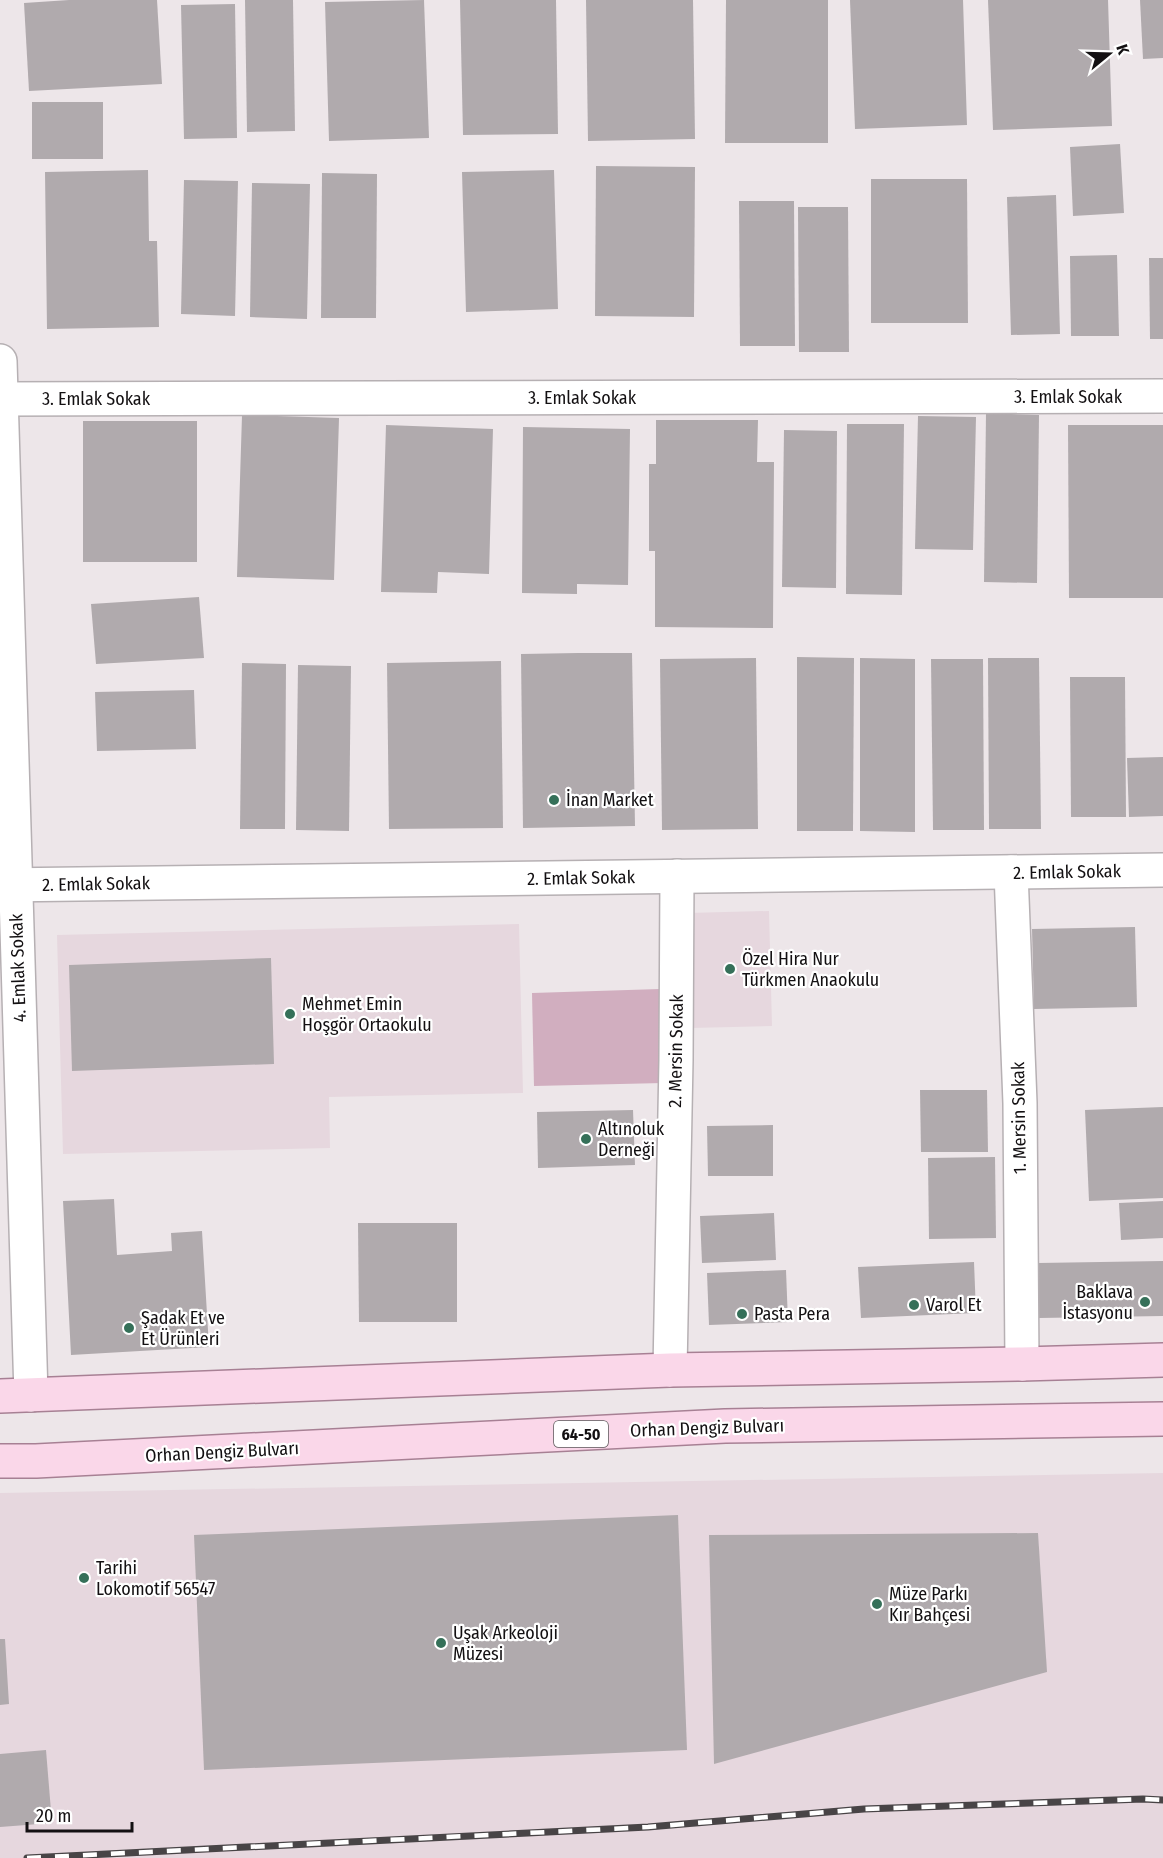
<svg xmlns="http://www.w3.org/2000/svg" width="1163" height="1858" viewBox="0 0 1163 1858" font-family="'Fira Sans Condensed',sans-serif">
<style>
.built{fill:#e6d7de}
.green{fill:#d1aebf}
.building{fill:#b0aaad}
.lines{fill:none;stroke-linecap:round;stroke-linejoin:round}
.minor-casing{stroke:#b6b0b3;stroke-width:36}
.primary-casing{stroke:#a78094;stroke-width:36}
.minor{stroke:#fff;stroke-width:33}
.primary{stroke:#fad7e9;stroke-width:33}
.rail-casing{stroke:#484446;stroke-width:7}
.rail{stroke:#fff;stroke-width:4.5;stroke-dasharray:14;stroke-linecap:butt}
.poi-dot{fill:#357059;stroke:#fff;stroke-width:2}
.labels{text-anchor:middle;stroke-width:4.5;stroke-linejoin:round;paint-order:stroke}
.shield{fill:#fff;stroke:#5a5859;stroke-width:1.5}
.shield-label{font-size:16px;font-weight:bold;fill:#131012}
.street-label{font-size:18px;fill:#131012;stroke:#fff}
.poi-label{font-size:18px;fill:#131012;stroke:#fff;text-anchor:start}
</style>
<rect width="100%" height="100%" fill="#ede6e9"/>
<g class="built">
<path d="M769,911L772,1026L691,1028L687,913Z"/>
<path d="M519,924L523,1093L329,1097L330,1148L63,1154L57,935Z"/>
<path d="M1163,1473V1858H0V1493Z"/>
</g>
<path class="green" d="M660,989L663,1083L534,1086L532,993Z"/>
<g class="building">
<path d="M69,0H157L162,84L29,91L24,3Z"/>
<path d="M245,0H293L295,131L247,132Z"/>
<path d="M424,0L429,138L329,141L325,2Z"/>
<path d="M460,0H556L558,134L463,135Z"/>
<path d="M586,0H693L695,139L588,141Z"/>
<path d="M726,0H828V143H725Z"/>
<path d="M850,0H963L967,125L855,129Z"/>
<path d="M988,0H1108L1112,126L993,130Z"/>
<path d="M1140,0H1163V58L1143,59Z"/>
<path d="M235,4L237,138L184,139L181,5Z"/>
<rect x="32" y="102" width="71" height="57"/>
<path d="M1120,144L1124,213L1073,216L1070,147Z"/>
<path d="M596,166L695,167L694,317L595,316Z"/>
<path d="M148,170L149,241H157L159,327L47,329L45,172Z"/>
<path d="M554,170L558,309L466,312L462,172Z"/>
<path d="M322,173L377,174L376,318H321Z"/>
<path d="M871,179H967L968,323H871Z"/>
<path d="M184,180L238,181L235,316L181,314Z"/>
<path d="M252,183L310,184L307,319L250,317Z"/>
<path d="M1056,195L1060,334L1011,335L1007,197Z"/>
<path d="M739,201H794L795,346H740Z"/>
<path d="M798,207H848L849,352H799Z"/>
<path d="M1117,255L1119,336H1071L1070,256Z"/>
<path d="M1149,258H1163V339H1150Z"/>
<path d="M986,413L1039,415L1037,583L984,582Z"/>
<path d="M242,415L339,418L334,580L237,577Z"/>
<path d="M918,416L976,417L973,550L915,549Z"/>
<path d="M656,420H758L757,462H774L773,628L655,627V551H649V464H656Z"/>
<rect x="83" y="421" width="114" height="141"/>
<path d="M847,424H904L902,595L846,594Z"/>
<path d="M386,425L493,429L489,574L438,572L437,593L381,592Z"/>
<path d="M1068,425H1163V598H1069Z"/>
<path d="M523,427L630,429L628,585L577,584V594L522,593Z"/>
<path d="M784,430L837,431L836,588L782,587Z"/>
<path d="M199,597L204,658L96,664L91,604Z"/>
<path d="M578,653H632L635,826L523,828L521,654Z"/>
<path d="M797,657L854,658L853,831H797Z"/>
<path d="M756,658L758,829L662,830L660,659Z"/>
<path d="M860,658L915,659V832L860,831Z"/>
<path d="M988,658H1039L1041,829H989Z"/>
<path d="M931,659H983L984,830H933Z"/>
<path d="M501,661L503,828L389,829L387,663Z"/>
<path d="M242,663L286,664L285,829H240Z"/>
<path d="M298,665L351,666L349,831L296,830Z"/>
<path d="M1070,677H1125L1126,817H1071Z"/>
<path d="M194,690L196,749L97,751L95,692Z"/>
<path d="M1163,757V816L1129,817L1127,758Z"/>
<path d="M1135,927L1137,1007L1034,1009L1032,929Z"/>
<path d="M271,958L274,1064L72,1071L69,965Z"/>
<path d="M920,1090H987L988,1152H921Z"/>
<path d="M1163,1107V1198L1089,1201L1085,1110Z"/>
<path d="M633,1110L635,1165L538,1168L537,1112Z"/>
<path d="M773,1125V1176H708L707,1126Z"/>
<path d="M995,1157L996,1238L929,1239L928,1158Z"/>
<path d="M114,1199L117,1255L172,1251L171,1233L202,1231L209,1347L71,1355L63,1201Z"/>
<path d="M1163,1201V1238L1121,1240L1119,1203Z"/>
<path d="M774,1213L776,1260L702,1263L700,1216Z"/>
<path d="M358,1223H457V1322H359Z"/>
<path d="M1163,1261V1316L1039,1318L1038,1263Z"/>
<path d="M974,1262L976,1313L861,1318L858,1267Z"/>
<path d="M786,1270L788,1322L709,1325L707,1273Z"/>
<path d="M678,1515L687,1750L204,1770L194,1535Z"/>
<path d="M1038,1533L1047,1672L714,1764L709,1535Z"/>
<path d="M0,1639H5L9,1704L0,1705Z"/>
<path d="M46,1750L52,1823L0,1827V1754Z"/>
</g>
<g class="lines">
<g class="minor-casing">
<g id="minor">
<path d="M0,361L31,1395"/>
<path d="M1,399L1163,396"/>
<path d="M1011,872L1020,1103L1022,1364"/>
<path d="M0,885L1163,870"/>
<path d="M670,1370L676,1060L677,876"/>
</g>
</g>
<g class="primary-casing">
<g id="primary">
<path d="M0,1396L670,1370L1022,1364L1163,1360"/>
<path d="M0,1461H36L725,1426L1163,1419"/>
</g>
</g>
<use href="#minor" class="minor"/>
<use href="#primary" class="primary"/>
<g class="rail-casing">
<path id="rail" d="M27,1858L648,1827L864,1809L1143,1799L1163,1800"/>
</g>
<use href="#rail" class="rail"/>
</g>
<g class="poi-dot">
<circle cx="554" cy="800" r="6"/>
<circle cx="730" cy="969" r="6"/>
<circle cx="290" cy="1014" r="6"/>
<circle cx="586" cy="1139" r="6"/>
<circle cx="1145" cy="1302" r="6"/>
<circle cx="914" cy="1305" r="6"/>
<circle cx="742" cy="1314" r="6"/>
<circle cx="129" cy="1328" r="6"/>
<circle cx="84" cy="1578" r="6"/>
<circle cx="877" cy="1604" r="6"/>
<circle cx="441" cy="1643" r="6"/>
</g>
<g class="labels">
<rect class="shield" x="554" y="1421" width="54" height="26" rx="4.5"/>
<g class="shield-label">
<text x="581" y="1440">64-50</text>
</g>
<g class="street-label">
<text x="1068" y="403">3. Emlak Sokak</text>
<text x="582" y="404">3. Emlak Sokak</text>
<text x="96" y="405">3. Emlak Sokak</text>
<text transform="translate(1067 872) rotate(-1)" y="6">2. Emlak Sokak</text>
<text transform="translate(581 878) rotate(-1)" y="6">2. Emlak Sokak</text>
<text transform="translate(96 884) rotate(-1)" y="6">2. Emlak Sokak</text>
<text transform="translate(18 968) rotate(-92)" y="6">4. Emlak Sokak</text>
<text transform="translate(676 1051) rotate(-89)" y="6">2. Mersin Sokak</text>
<text transform="translate(1019 1118) rotate(-91)" y="6">1. Mersin Sokak</text>
<text transform="translate(707 1428) rotate(-2)" y="6">Orhan Dengiz Bulvarı</text>
<text transform="translate(222 1452) rotate(-3)" y="6">Orhan Dengiz Bulvarı</text>
</g>
<g class="poi-label">
<text x="566" y="806">İnan Market</text>
<text x="742" y="965">Özel Hira Nur<tspan x="742" dy="21">Türkmen Anaokulu</tspan></text>
<text x="302" y="1010">Mehmet Emin<tspan x="302" dy="21">Hoşgör Ortaokulu</tspan></text>
<text x="598" y="1135">Altınoluk<tspan x="598" dy="21">Derneği</tspan></text>
<text x="1133" y="1298" text-anchor="end">Baklava<tspan x="1133" dy="21">İstasyonu</tspan></text>
<text x="926" y="1311">Varol Et</text>
<text x="754" y="1320">Pasta Pera</text>
<text x="141" y="1324">Şadak Et ve<tspan x="141" dy="21">Et Ürünleri</tspan></text>
<text x="96" y="1574">Tarihi<tspan x="96" dy="21">Lokomotif 56547</tspan></text>
<text x="889" y="1600">Müze Parkı<tspan x="889" dy="21">Kır Bahçesi</tspan></text>
<text x="453" y="1639">Uşak Arkeoloji<tspan x="453" dy="21">Müzesi</tspan></text>
</g>
</g>
<g transform="translate(1109 54) rotate(71)" stroke="#ffffff" stroke-width="4.5" paint-order="stroke">
<path d="M0-4.5L10 22L0 15L-10 22Z" fill="#131012"/>
<text y="-9" font-size="16" font-weight="bold" text-anchor="middle" fill="#131012">K</text>
</g>
<path d="M27 1822v9h105v-9" fill="none" stroke="#131012" stroke-width="3"/>
<text x="36" y="1822" font-size="18" fill="#131012" stroke="#ffffff" stroke-width="4.5" paint-order="stroke">20 m</text>
</svg>
